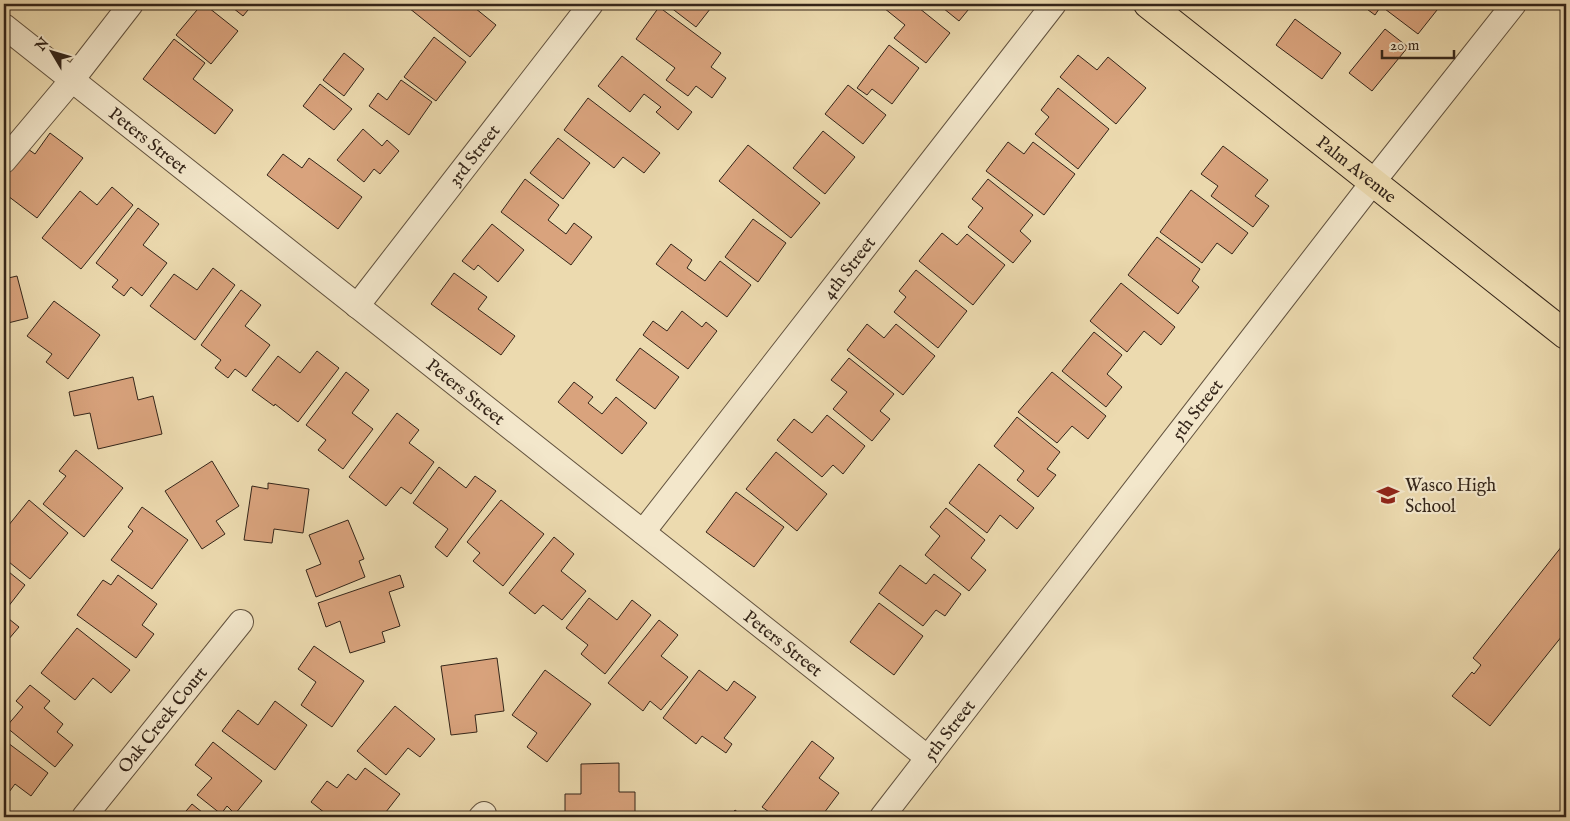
<svg xmlns="http://www.w3.org/2000/svg" width="1570" height="821" viewBox="0 0 1570 821" font-family="'IM FELL English',serif">
<style>
.building{fill:#d9a37d;stroke:#342519}
.lines{fill:none;stroke-linecap:round;stroke-linejoin:round}
.minor-casing{stroke:#62523e;stroke-width:26}
.major-casing{stroke:#342519;stroke-width:30}
.minor{stroke:#f3e7cb;stroke-width:24}
.major{stroke:#ecdaaf;stroke-width:28}
.labels{text-anchor:middle;stroke-width:4.5;stroke-linejoin:round;paint-order:stroke}
.street-label{font-size:18px;fill:#342519;stroke:#f3e7cb}
.poi-label{font-size:18px;fill:#342519;stroke:#f3e7cb;text-anchor:start}
</style>
<rect width="100%" height="100%" fill="#ecdaaf"/>
<filter id="stains"><feTurbulence type="fractalNoise" baseFrequency=".004" numOctaves="4"/><feColorMatrix values="0 0 0 0 .2 0 0 0 0 .09 0 0 0 0 .02 0 0 0 .5 -.17"/></filter>
<radialGradient id="worn" r=".72"><stop offset=".6" stop-color="#630" stop-opacity="0"/><stop offset="1" stop-color="#630" stop-opacity=".3"/></radialGradient>
<g class="building">
<path d="M202,4H204L238,31L211,64L176,35Z"/>
<path d="M228,4H253L243,16Z"/>
<path d="M404,4H470L496,25L470,57Z"/>
<path d="M497,4H508L504,9Z"/>
<path d="M672,4H714L696,27L670,7Z"/>
<path d="M879,4H914L950,33L926,63L894,38L905,25Z"/>
<path d="M938,4H973L959,21Z"/>
<path d="M1360,4H1440L1441,5L1418,34L1381,6L1375,15Z"/>
<path d="M659,7L721,53L711,67L726,78L712,98L696,86L688,96L666,80L675,68L636,39Z"/>
<path d="M1295,19L1341,53L1322,79L1276,45Z"/>
<path d="M1385,29L1408,47L1372,91L1349,73Z"/>
<path d="M434,37L466,62L436,101L404,77Z"/>
<path d="M174,39L205,63L193,79L233,110L215,134L143,79Z"/>
<path d="M889,45L919,68L892,104L872,89L867,95L857,88Z"/>
<path d="M344,53L364,69L344,96L323,80Z"/>
<path d="M1078,55L1097,70L1108,57L1146,88L1116,124L1060,77Z"/>
<path d="M622,56L692,112L678,130L656,112L661,107L644,94L630,112L598,86Z"/>
<path d="M401,80L432,102L409,135L369,106L378,93L387,100Z"/>
<path d="M320,84L352,109L334,130L303,106Z"/>
<path d="M848,85L886,115L863,144L825,114Z"/>
<path d="M1058,88L1109,129L1078,169L1035,134L1049,117L1041,110Z"/>
<path d="M588,98L660,153L644,173L623,157L614,168L564,130Z"/>
<path d="M363,129L382,146L387,140L399,151L380,174L374,169L364,182L337,160Z"/>
<path d="M823,131L855,157L825,194L793,168Z"/>
<path d="M50,133L83,158L37,218L4,193V176L25,147L35,154Z"/>
<path d="M558,138L590,163L563,199L530,173Z"/>
<path d="M1008,142L1024,154L1033,142L1075,174L1044,215L986,171Z"/>
<path d="M748,145L820,203L791,238L719,181Z"/>
<path d="M1223,146L1268,180L1255,196L1269,206L1253,227L1211,196L1218,186L1201,174Z"/>
<path d="M283,154L302,168L309,158L362,197L338,229L267,175Z"/>
<path d="M525,179L559,205L548,220L566,234L574,223L592,237L571,265L501,212Z"/>
<path d="M988,179L1033,215L1020,231L1031,241L1013,263L968,227L983,208L972,199Z"/>
<path d="M112,187L133,205L81,269L42,238L80,191L97,205Z"/>
<path d="M1191,190L1248,233L1232,254L1217,243L1202,263L1160,232Z"/>
<path d="M138,208L159,224L143,245L167,263L142,296L131,287L124,296L112,287L118,280L96,263Z"/>
<path d="M753,219L786,243L758,282L725,257Z"/>
<path d="M492,224L524,250L498,282L478,265L474,270L462,261Z"/>
<path d="M942,233L957,245L967,234L1005,265L973,305L919,261Z"/>
<path d="M1157,237L1200,269L1192,281L1199,287L1178,314L1128,275Z"/>
<path d="M671,244L692,260L687,268L705,281L720,261L751,285L727,317L656,264Z"/>
<path d="M213,268L235,285L195,340L150,306L174,274L197,290Z"/>
<path d="M916,270L967,311L938,348L894,312L906,297L899,291Z"/>
<path d="M454,273L487,297L478,309L515,336L501,355L431,304Z"/>
<path d="M17,276L28,318L4,324V279Z"/>
<path d="M1121,283L1175,327L1161,345L1144,331L1127,352L1090,321Z"/>
<path d="M241,290L261,305L245,326L270,345L246,377L235,369L228,378L215,368L221,360L201,345Z"/>
<path d="M54,301L100,335L68,379L46,362L52,354L27,336Z"/>
<path d="M682,311L702,327L706,322L717,331L688,369L643,335L653,321L667,331Z"/>
<path d="M867,324L884,338L896,324L935,356L903,395L847,350Z"/>
<path d="M1094,332L1122,355L1107,374L1122,387L1106,407L1062,371Z"/>
<path d="M640,348L679,377L655,409L616,380Z"/>
<path d="M317,351L339,368L298,422L275,404L274,406L252,390L278,356L300,373Z"/>
<path d="M849,358L894,394L880,411L890,419L872,441L833,409L847,392L831,380Z"/>
<path d="M346,372L369,390L352,413L373,429L343,469L318,450L326,440L306,425Z"/>
<path d="M1052,372L1106,416L1088,439L1072,426L1057,443L1018,412Z"/>
<path d="M133,377L138,400L153,396L162,434L98,449L90,413L74,416L69,392Z"/>
<path d="M574,382L593,397L588,403L602,414L616,397L647,423L622,454L558,402Z"/>
<path d="M397,413L419,430L409,443L434,462L411,494L401,487L386,506L349,477Z"/>
<path d="M827,415L865,446L843,474L833,465L822,477L777,440L794,419L812,433Z"/>
<path d="M1017,417L1060,452L1047,469L1056,475L1038,497L1017,480L1024,471L994,446Z"/>
<path d="M76,450L123,488L84,537L43,504L66,476L59,471Z"/>
<path d="M776,452L827,494L797,531L746,489Z"/>
<path d="M212,461L239,506L216,521L225,534L202,549L165,491Z"/>
<path d="M979,464L1034,508L1017,529L1000,515L987,533L949,503Z"/>
<path d="M439,467L466,488L475,476L496,491L447,557L435,547L448,529L413,503Z"/>
<path d="M268,483L309,489L303,533L274,529L272,543L244,540L252,486L268,489Z"/>
<path d="M736,492L784,527L754,567L706,532Z"/>
<path d="M29,500L68,533L30,579L4,558V522L8,526Z"/>
<path d="M501,500L544,534L503,586L473,561L480,553L467,542Z"/>
<path d="M142,507L188,540L152,589L111,560L133,531L128,527Z"/>
<path d="M946,508L985,540L971,558L986,570L969,591L925,555L940,536L930,527Z"/>
<path d="M348,520L364,559L359,561L365,577L316,597L306,570L321,564L309,535Z"/>
<path d="M554,537L574,554L561,571L586,591L562,620L543,605L535,614L509,593Z"/>
<path d="M1566,541V631L1490,726L1452,696L1472,672L1474,674L1481,665L1473,658Z"/>
<path d="M900,565L926,584L934,574L961,594L945,616L936,610L923,626L879,593Z"/>
<path d="M4,568L25,585L4,612Z"/>
<path d="M118,575L157,604L142,625L154,634L136,658L77,615L103,580L111,585Z"/>
<path d="M400,575L404,587L389,592L400,626L382,632L385,642L350,653L340,621L326,627L318,603Z"/>
<path d="M589,598L617,620L632,600L651,615L605,674L581,654L588,645L566,628Z"/>
<path d="M879,603L923,636L894,675L850,642Z"/>
<path d="M4,615L19,627L8,640L4,637Z"/>
<path d="M659,620L678,635L661,656L688,677L661,710L650,701L643,711L608,683Z"/>
<path d="M77,628L130,670L111,693L93,678L75,700L41,673Z"/>
<path d="M314,646L364,681L332,727L301,705L316,682L298,669Z"/>
<path d="M497,658L504,711L475,715L477,732L451,735L441,666Z"/>
<path d="M545,670L591,704L547,762L527,747L537,733L512,715Z"/>
<path d="M699,670L727,691L734,681L756,697L724,738L732,744L726,753L702,736L696,744L663,718Z"/>
<path d="M30,685L50,701L44,708L63,724L57,732L73,745L55,767L6,727L23,707L16,701Z"/>
<path d="M275,701L307,725L275,770L222,731L238,710L258,725Z"/>
<path d="M395,706L435,739L420,757L408,748L386,775L357,751Z"/>
<path d="M4,740L48,773L31,796L15,784L4,799Z"/>
<path d="M812,741L834,758L819,778L839,793L821,817H776L762,807Z"/>
<path d="M213,742L262,781L235,814L227,806L221,814L197,795L212,778L195,765Z"/>
<path d="M619,763V792H635V817H565V794H581V764Z"/>
<path d="M365,768L400,794L382,817H330L311,802L327,781L337,788L348,774L356,780Z"/>
<path d="M192,804L208,817H181Z"/>
<path d="M735,810L744,817H729Z"/>
</g>
<g class="lines">
<g class="minor-casing">
<g id="minor">
<path id="s1" d="M4,26L928,758"/>
<path d="M4,161L72,80L131,4"/>
<path id="s2" d="M357,306L591,4"/>
<path id="s3" d="M643,532L1054,4"/>
<path id="s4" d="M84,817L241,622"/>
<path d="M481,817L484,814"/>
<path id="s5" d="M882,817L1373,182L1514,4"/>
</g>
</g>
<g class="major-casing">
<g id="major">
<path id="s6" d="M1148,4L1566,335"/>
</g>
</g>
<use href="#minor" class="minor"/>
<use href="#major" class="major"/>
</g>
<defs>
<g id="school-bare" transform="scale(1.725)"><path d="M0-5L7-2L0 1L-7-2ZM-4 1L0 2.5L4 1V4Q0 6-4 4Z" fill="#8f2418" stroke="#f3e7cb" stroke-width="2.5" paint-order="stroke"/></g>
</defs>
<g fill-rule="evenodd">
<use href="#school-bare" x="1388" y="495"/>
</g>
<g class="labels">
<g class="street-label">
<text dy="6" stroke="none"><textPath href="#s1" startOffset="184">Peters Street</textPath></text>
<text dy="6" stroke="none"><textPath href="#s2" startOffset="191">3rd Street</textPath></text>
<text dy="6" stroke="none"><textPath href="#s6" startOffset="266">Palm Avenue</textPath></text>
<text dy="6" stroke="none"><textPath href="#s3" startOffset="335">4th Street</textPath></text>
<text dy="6" stroke="none"><textPath href="#s1" startOffset="589">Peters Street</textPath></text>
<text dy="6" stroke="none"><textPath href="#s5" startOffset="515">5th Street</textPath></text>
<text dy="6" stroke="none"><textPath href="#s1" startOffset="994">Peters Street</textPath></text>
<text dy="6" stroke="none"><textPath href="#s4" startOffset="125">Oak Creek Court</textPath></text>
<text dy="6" stroke="none"><textPath href="#s5" startOffset="110">5th Street</textPath></text>
</g>
<g class="poi-label">
<text x="1405" y="491">Wasco High<tspan x="1405" dy="21">School</tspan></text>
</g>
</g>
<rect width="1570" height="821" fill="none" stroke="#ecdaaf" stroke-width="20"/>
<rect x="5" y="5" width="1560" height="811" fill="none" stroke="#342519" stroke-width="2.5"/>
<rect x="10" y="10" width="1550" height="801" fill="none" stroke="#342519"/>
<g transform="translate(52 52) rotate(308)" stroke="#f3e7cb" stroke-width="4" paint-order="stroke">
<path d="M0-4L9 19L0 12L-9 19Z" fill="#342519"/>
<text y="-8" font-size="14" font-weight="bold" text-anchor="middle" fill="#342519">N</text>
</g>
<path d="M1382 50v8h72v-8" fill="none" stroke="#342519" stroke-width="2.5"/>
<text x="1390" y="50" font-size="15" fill="#342519" stroke="#f3e7cb" stroke-width="4" paint-order="stroke">20 m</text>
<rect width="100%" height="100%" filter="url(#stains)"/>
<rect width="100%" height="100%" fill="url(#worn)"/>
</svg>
